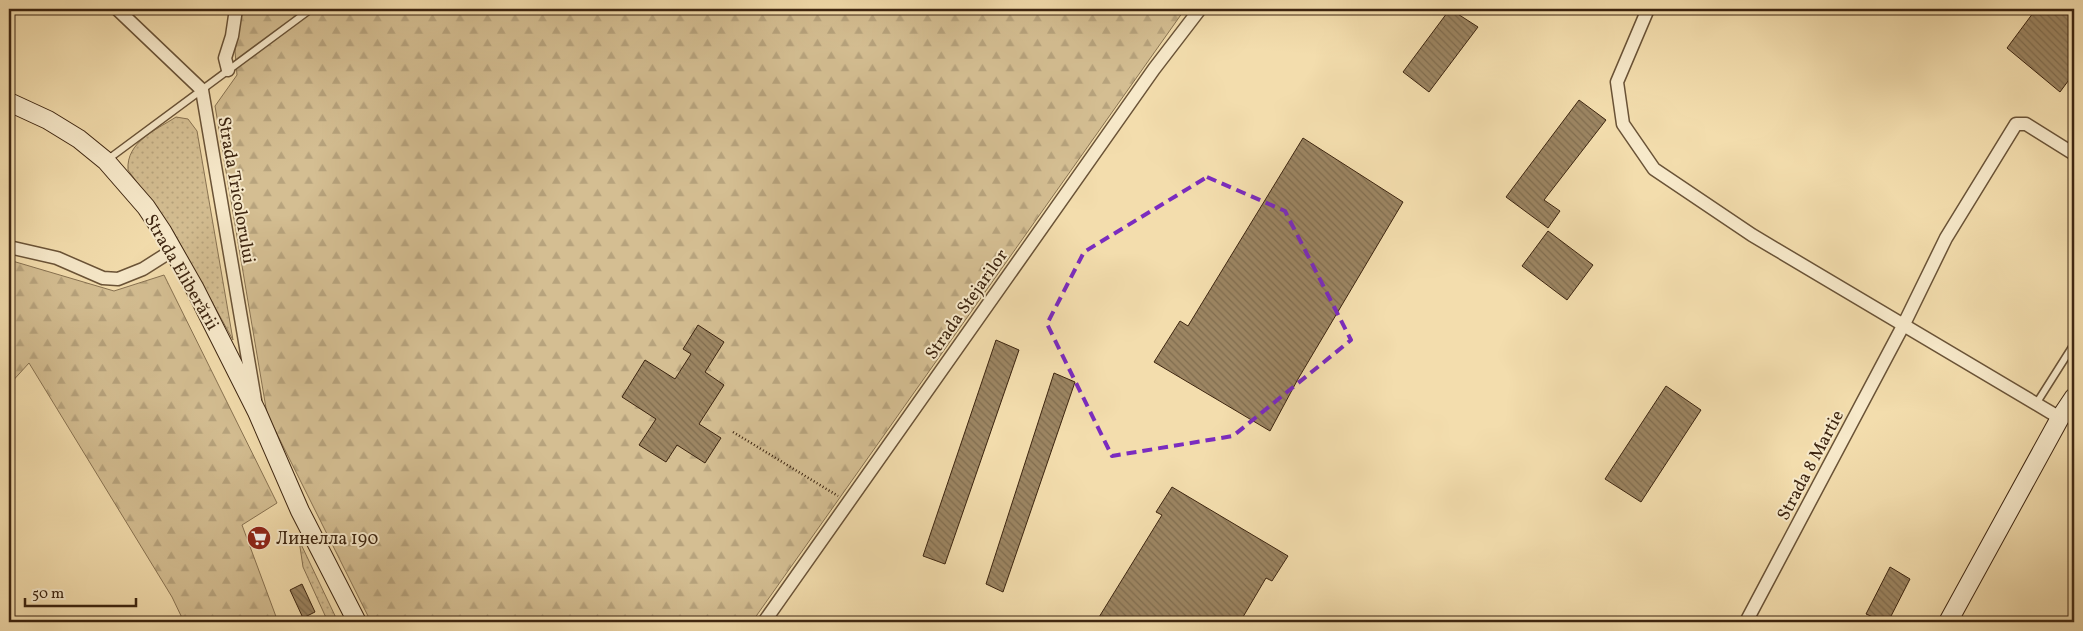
<svg xmlns="http://www.w3.org/2000/svg" width="2083" height="631" viewBox="0 0 2083 631" font-family="Vollkorn,serif">
<style>
.grass{fill:url(#grass-dots);stroke:#887251}
.forest{fill:url(#forest-firs);stroke:#887251}
.building{fill:url(#building-back-hatch);stroke:#3d2510}
.lines{fill:none;stroke-linecap:round;stroke-linejoin:round}
.lane-casing{stroke:#6a5337;stroke-width:9}
.street-casing{stroke:#6a5337;stroke-width:15}
.secondary-casing{stroke:#3d2510;stroke-width:20}
.path{stroke:#3d2510;stroke-width:2.5;stroke-dasharray:1 2.5;stroke-linecap:butt}
.lane{stroke:#f7e9ca;stroke-width:6}
.street{stroke:#f7e9ca;stroke-width:12}
.secondary{stroke:#f7e9ca;stroke-width:18}
.marked{fill:none;stroke:#7b2cbf;stroke-width:4;stroke-dasharray:10 6;stroke-linejoin:round}
.labels{text-anchor:middle;stroke-width:4;stroke-linejoin:round;paint-order:stroke}
.street-label{font-size:18px;fill:#3d2510;stroke:#f7e9ca}
.poi-label{font-size:18px;fill:#3d2510;stroke:#f7e9ca;text-anchor:start}
</style>
<defs>
<pattern id="grass-dots" width="8" height="8" patternUnits="userSpaceOnUse" patternTransform="scale(1.25)"><rect width="8" height="8" fill="#d4be92"/><path d="M2 2h.1M6 6h.1" fill="none" stroke="#b7a37d" stroke-width="1.8" stroke-linecap="round"/></pattern>
<pattern id="forest-firs" width="22" height="20" patternUnits="userSpaceOnUse" patternTransform="scale(1.25)"><rect width="22" height="20" fill="#d4be92"/><path d="M5 1l3.5 6h-7zM16 11l3.5 6h-7z" fill="#b7a37d"/></pattern>
<pattern id="building-back-hatch" width="6" height="6" patternUnits="userSpaceOnUse" patternTransform="scale(1.25)"><rect width="6" height="6" fill="#9c8562"/><path d="M-1 5l2 2M0 0l6 6M5-1l2 2" fill="none" stroke="#806d4f"/></pattern>
</defs>
<rect width="100%" height="100%" fill="#f3ddad"/>
<filter id="stains"><feTurbulence type="fractalNoise" baseFrequency=".004" numOctaves="4"/><feColorMatrix values="0 0 0 0 .2 0 0 0 0 .09 0 0 0 0 .02 0 0 0 .5 -.17"/></filter>
<radialGradient id="worn" r=".72"><stop offset=".6" stop-color="#630" stop-opacity="0"/><stop offset="1" stop-color="#630" stop-opacity=".3"/></radialGradient>
<g class="grass">
<path d="M176,117L188,119L197,131L233,340L173,231L128,170C126,142 156,130 176,117Z"/>
<path d="M299,540L338,622H328L303,567Z"/>
</g>
<g class="forest">
<path d="M242,9H1185L752,622H371L267,414L215,106L237,75L235,51Z"/>
<path d="M9,260L114,291L164,275L277,503L242,525L278,622H184L172,597L29,363L9,385Z"/>
</g>
<g class="building">
<path d="M1450,9L1478,27L1429,92L1403,72Z"/>
<path d="M2036,9H2074V73L2060,92L2007,48Z"/>
<path d="M1579,100L1606,120L1544,200L1560,211L1548,228L1506,197Z"/>
<path d="M1303,138L1403,202L1298,379L1270,431L1154,362L1180,321L1188,326Z"/>
<path d="M1548,231L1593,265L1567,300L1522,266Z"/>
<path d="M698,325L724,342L705,372L724,385L699,424L721,438L705,463L677,445L666,462L639,445L656,419L622,397L645,360L675,379L691,354L683,349Z"/>
<path d="M996,340L1019,350L945,564L923,556Z"/>
<path d="M1054,373L1075,382L1003,592L986,584Z"/>
<path d="M1666,386L1701,410L1641,502L1605,479Z"/>
<path d="M1172,487L1288,556L1272,581L1266,578L1240,622H1096L1162,515L1156,512Z"/>
<path d="M1890,567L1910,579L1888,622H1884L1866,614Z"/>
<path d="M302,584L315,612L303,618L290,590Z"/>
</g>
<g class="lines">
<g class="lane-casing">
<g id="lane">
<path d="M107,160L311,9"/>
<path d="M2036,404L2074,344"/>
</g>
</g>
<g class="street-casing">
<g id="street">
<path d="M117,9L202,90L255,400"/>
<path d="M1648,9L1617,82L1623,124L1654,169L1752,235L2060,418"/>
<path d="M228,70L225,58L232,36L236,9"/>
<path d="M9,247L57,258L103,278L118,279L143,269L173,250"/>
<path d="M764,622L1154,69L1200,9"/>
<path d="M1746,622L1904,324L1946,238L2016,124H2026L2074,154"/>
</g>
</g>
<g class="secondary-casing">
<g id="secondary">
<path d="M9,102L48,120L79,139L106,161L146,207L162,231L195,289L257,412L300,511L357,622"/>
<path d="M1948,622L2060,418L2074,397"/>
</g>
</g>
<path class="path" d="M733,432L838,496"/>
<use href="#lane" class="lane"/>
<use href="#street" class="street"/>
<use href="#secondary" class="secondary"/>
</g>
<path class="marked" d="M1207,177L1285,211L1351,340L1233,436L1112,456L1047,324L1084,252Z"/>
<defs>
<g id="supermarket-disc" transform="scale(1.25)"><circle r="9.5" fill="#8f2418" stroke="#f7e9ca"/><path d="M-6-5.5h2.5l.6 2H6L4.5 2H-2.5L-4.4-4H-6ZM-1.5 3.2a1.3 1.3 0 1 0 .1 0ZM3 3.2a1.3 1.3 0 1 0 .1 0Z" fill="#fff"/></g>
</defs>
<g fill-rule="evenodd">
<use href="#supermarket-disc" x="259" y="538"/>
</g>
<g class="labels">
<g class="street-label">
<text transform="translate(237 190) rotate(80)" y="6">Strada Tricolorului</text>
<text transform="translate(182 272) rotate(60)" y="6">Strada Eliberării</text>
<text transform="translate(966 304) rotate(-55)" y="6">Strada Stejarilor</text>
<text transform="translate(1810 465) rotate(-62)" y="6">Strada 8 Martie</text>
</g>
<g class="poi-label">
<text x="276" y="544">Линелла 190</text>
</g>
</g>
<rect width="2083" height="631" fill="none" stroke="#f3ddad" stroke-width="30"/>
<rect x="10" y="10" width="2063" height="611" fill="none" stroke="#3d2510" stroke-width="2.5"/>
<rect x="15" y="15" width="2053" height="601" fill="none" stroke="#3d2510"/>
<path d="M25 598v8h111v-8" fill="none" stroke="#3d2510" stroke-width="2.5"/>
<text x="32" y="598" font-size="15" fill="#3d2510" stroke="#f7e9ca" stroke-width="4" paint-order="stroke">50 m</text>
<rect width="100%" height="100%" filter="url(#stains)"/>
<rect width="100%" height="100%" fill="url(#worn)"/>
</svg>
